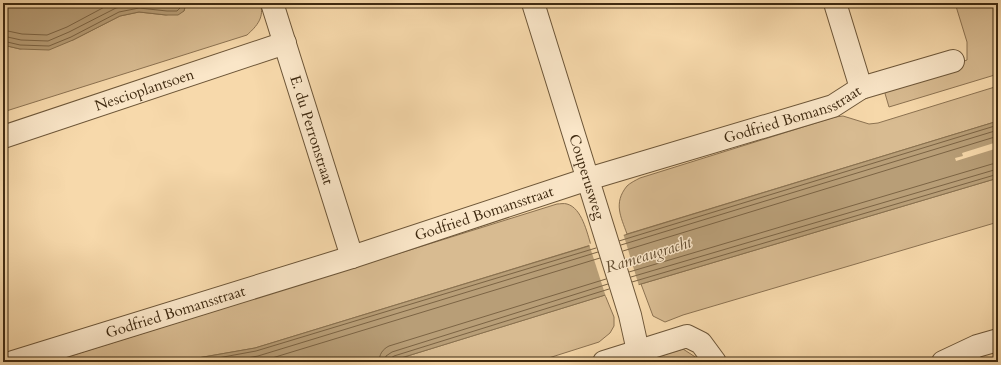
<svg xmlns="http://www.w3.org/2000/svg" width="1001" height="365" viewBox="0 0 1001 365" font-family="Cardo,serif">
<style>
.green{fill:#d8bb91;stroke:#8c7251}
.water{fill:#b89e77;stroke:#88704e}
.pier{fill:#f7d9ab}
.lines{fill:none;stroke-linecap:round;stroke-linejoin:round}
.shore{stroke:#7c6444;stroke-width:1}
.minor-casing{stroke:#6d5638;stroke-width:24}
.minor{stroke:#fae6c8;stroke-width:22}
.labels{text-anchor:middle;stroke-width:3;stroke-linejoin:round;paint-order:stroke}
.street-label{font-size:15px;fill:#3f2a11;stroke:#fae6c8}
.water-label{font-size:16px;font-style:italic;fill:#634d30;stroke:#fae6c8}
</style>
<rect width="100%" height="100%" fill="#f7d9ab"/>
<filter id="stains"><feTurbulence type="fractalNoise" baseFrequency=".005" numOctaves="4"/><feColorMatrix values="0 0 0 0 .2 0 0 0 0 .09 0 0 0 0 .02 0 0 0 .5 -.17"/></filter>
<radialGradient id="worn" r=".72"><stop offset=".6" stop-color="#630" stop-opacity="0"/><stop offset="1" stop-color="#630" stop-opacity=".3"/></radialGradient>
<g class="green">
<path d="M186,3H260C265,17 257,26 247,35L3,112V45L20,49L73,40L120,16L139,12L166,15L184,11Z"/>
<path d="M955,3H998V74L889,107L884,90L967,60V42Z"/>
<path d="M998,86V121L627,234C621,217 613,203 627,186C630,183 636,180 640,178L835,117L843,116L869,124L878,123Z"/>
<path d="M998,178V222L683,315L665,322L653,316L641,284Z"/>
<path d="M557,204C560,204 564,203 567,204C582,208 587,233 591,245L255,348L192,359L123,362H51Z"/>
<path d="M605,295L614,317V326L610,333L599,342L536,362H388Z"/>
<path d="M683,349L700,360L701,362H655L654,358Z"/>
</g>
<g class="water">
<path d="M5,3H186L184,11L178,15H166L139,12L120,16L73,40L49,50L20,49L3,45V4Z"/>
<path d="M998,121V178L641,284L388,362H123L192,359L255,348Z"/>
</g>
<g class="pier">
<path d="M994,143L995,146L998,145V148L956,161L955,158L963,156L962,153Z"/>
<path d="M623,233L639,286L606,297L589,244Z"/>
</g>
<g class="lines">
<g class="shore">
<path d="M3,30L22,34L47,35L67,27L112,3"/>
<path d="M3,36L21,40L48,41L69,32L116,8L136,3"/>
<path d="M3,41L20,45L49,46L71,37L119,12L139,8L167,11H177L180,8L182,3"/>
<path d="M619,241L998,125"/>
<path d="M621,245L998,130"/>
<path d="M623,251L998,136"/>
<path d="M629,272L992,164L998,163"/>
<path d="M631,277L994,170L998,169"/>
<path d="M632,282L998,174"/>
<path d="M196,362L256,351L596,248"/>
<path d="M225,362L258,356L598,252"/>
<path d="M259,362L600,258"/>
<path d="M379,362C379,354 383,349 389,346L606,279"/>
<path d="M385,362L386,356L392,352L608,284"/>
<path d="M390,362L391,358L394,356L609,289"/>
</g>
<g class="minor-casing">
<g id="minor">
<path id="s1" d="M272,3L352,257"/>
<path id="s2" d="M533,3L630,315L638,351"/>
<path d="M835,3L861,88"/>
<path id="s3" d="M3,137L285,43"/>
<path id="s4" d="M13,362L352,257L588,179L833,106L861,88L953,61"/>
<path d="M604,362L687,336L701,343L715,362"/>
<path d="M943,362L977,346L998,340"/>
</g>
</g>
<use href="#minor" class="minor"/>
</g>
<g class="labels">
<g class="street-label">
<text dy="5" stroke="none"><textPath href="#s3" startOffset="149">Nescioplantsoen</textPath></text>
<text dy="5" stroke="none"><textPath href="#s4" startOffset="818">Godfried Bomansstraat</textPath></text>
<text dy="5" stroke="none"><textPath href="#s1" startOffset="133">E. du Perronstraat</textPath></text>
<text dy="5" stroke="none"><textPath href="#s2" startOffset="182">Couperusweg</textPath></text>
<text dy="5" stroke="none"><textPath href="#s4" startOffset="494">Godfried Bomansstraat</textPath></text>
<text dy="5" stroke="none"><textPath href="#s4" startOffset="170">Godfried Bomansstraat</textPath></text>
</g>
<g class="water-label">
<text transform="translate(648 254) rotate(-17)" y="6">Rameaugracht</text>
</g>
</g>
<rect width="1001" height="365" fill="none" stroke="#f7d9ab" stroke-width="16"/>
<rect x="4" y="4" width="993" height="357" fill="none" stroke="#3f2a11" stroke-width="2"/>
<rect x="8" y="8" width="985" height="349" fill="none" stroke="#3f2a11"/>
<rect width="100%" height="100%" filter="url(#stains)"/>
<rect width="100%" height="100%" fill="url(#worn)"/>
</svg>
